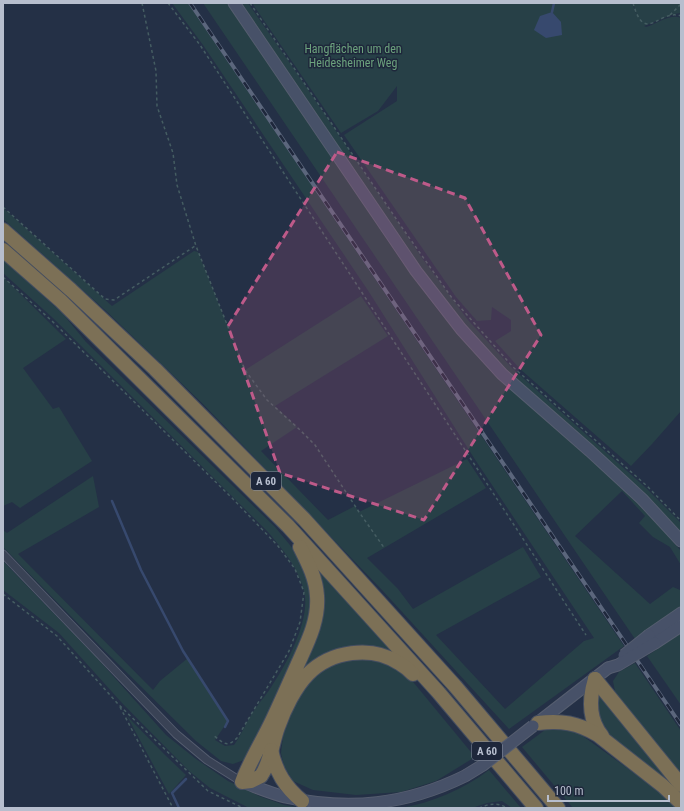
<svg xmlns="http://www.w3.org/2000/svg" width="684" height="811" viewBox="0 0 684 811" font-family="'Roboto Condensed',sans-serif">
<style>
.green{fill:#274047}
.water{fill:#37496e}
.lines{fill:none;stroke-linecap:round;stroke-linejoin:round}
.stream{stroke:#37496e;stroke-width:2.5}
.street-casing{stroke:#555d6f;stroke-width:9}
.secondary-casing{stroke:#555d6f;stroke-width:13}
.highway-casing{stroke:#444d60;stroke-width:16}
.path{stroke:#455d62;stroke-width:1.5;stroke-dasharray:3 3;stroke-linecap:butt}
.street{stroke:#394255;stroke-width:7}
.secondary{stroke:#475168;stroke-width:11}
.highway{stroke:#7c7056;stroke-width:14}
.rail-casing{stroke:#5b667c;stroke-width:4}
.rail{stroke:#1e273b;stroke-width:2.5;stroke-dasharray:8;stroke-linecap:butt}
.secondary-bridge-casing{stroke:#555d6f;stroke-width:13;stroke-linecap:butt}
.secondary-bridge{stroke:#475168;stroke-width:11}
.marked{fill:#be5a89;fill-opacity:0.2;stroke:#be5a89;stroke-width:3;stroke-dasharray:8 5;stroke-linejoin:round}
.labels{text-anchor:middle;stroke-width:3;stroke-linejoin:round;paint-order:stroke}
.shield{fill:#1e273b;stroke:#8991a2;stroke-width:1}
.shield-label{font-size:11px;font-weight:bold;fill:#b7bece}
.park-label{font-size:12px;fill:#6ca27d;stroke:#1e273b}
</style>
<rect width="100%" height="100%" fill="#243046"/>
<g class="green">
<path d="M172,3H188L624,646L509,729L382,590L203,404L105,310L3,219V208L112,306L194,251L198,252L245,370L361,296L388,336L275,406L297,427L261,451L328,520L355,506L359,512L467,459L486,488L367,558L398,589L413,609L523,547L541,577L436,635L505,709L584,641L594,638L474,458L369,292L203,45Z"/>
<path d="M203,3H228L402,262L437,309L462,339L493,374L624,489L648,513L681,551V565L670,547L653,537L639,523L645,516L622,491L575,536L650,604L673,587L680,590L681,586V608L635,639Z"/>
<path d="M238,3H248L296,72L422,258L468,320L512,368L646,488L681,523V532L658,508L592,446L506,371L462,325L416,264L356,173Z"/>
<path d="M252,3H632L637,16L633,3H681V13L674,14L644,26L646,27C656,24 671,13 681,18V411L652,444L631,466L520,369L495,341L511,331V320L492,307L491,320L477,321L456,297L344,135L397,101V86L378,111L341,133Z"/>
<path d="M3,259L63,314L86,342L275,527L299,556L312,592L309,626L266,720L244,760L233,764L221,761L196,741L103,649L3,547V530L7,533L93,476L99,507L18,554L153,690L160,681L188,658L228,721L215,740L225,746L234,745C242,734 247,720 255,709C261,700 268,693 273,684C288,662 311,618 304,591C298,567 283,550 268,532L54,319L3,273Z"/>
<path d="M3,277L66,339L23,368L53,409L59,407L92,461L20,508L12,502L3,506Z"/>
<path d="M311,560L399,659L354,649L292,690L319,623Z"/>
<path d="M3,561L96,657L166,735L196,759L228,781L259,796L284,805L302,808H249L210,788L189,771L122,703L59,633L3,590Z"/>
<path d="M681,633V705L647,656Z"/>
<path d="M358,658L374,659L393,665L409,677L475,757L436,781L401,792L356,795L313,790L293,781L284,766L281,753L284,729L299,697L310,680L327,666Z"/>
<path d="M635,663L681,731V776L616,696L613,681L619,672Z"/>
<path d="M596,694H600L681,791V797L613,739L600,719L595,706Z"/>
<path d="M127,716L164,754L186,775L169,794Z"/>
<path d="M549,727L566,728L580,734L652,786L677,808H573L522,747Z"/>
<path d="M489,770L521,808H512L502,801L487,803L472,808H400C432,803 464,789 489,770Z"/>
</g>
<path class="water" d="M552,12L561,22L562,35L546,38L534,30L540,16Z"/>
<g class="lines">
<g class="stream">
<path d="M552,12L554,3"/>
<path d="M112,501L141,570L183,651L228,721L225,727"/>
<path d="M179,808L172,793L186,779"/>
</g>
<g class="street-casing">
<path id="street" d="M3,554L176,734L207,760L242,782"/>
</g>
<g class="secondary-casing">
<g id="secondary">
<path d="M234,3L416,271L461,329L502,374L590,451L642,499L681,541"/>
<path d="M649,635L681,613"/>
<path d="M655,643L681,626"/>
<path d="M536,724L608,668"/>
<path d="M242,782C256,787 270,793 285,797C349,811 406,805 465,776"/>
</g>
</g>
<g class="highway-casing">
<g id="highway">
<path d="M3,230L71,290L155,369L304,519L455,686L558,808"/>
<path d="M3,250L61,301L288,526L439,693L536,808"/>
<path d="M300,547C308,563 316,578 317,596C319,622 306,645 296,668C288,686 280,704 272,721C262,742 250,761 242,782L251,781L261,776C271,762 272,743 278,727C284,710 295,687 308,674C331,651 371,645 399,663C404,666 409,670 413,674"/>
<path d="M595,679L681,785"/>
<path d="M595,679C589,699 588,719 602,736"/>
<path d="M538,723C561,720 578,723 598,735L663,786L681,803"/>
<path d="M271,750C276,772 285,787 302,801"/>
</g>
</g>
<g class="path">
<path d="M142,3L156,71L157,106L173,153L177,185L196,246L245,370L267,400L299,429L315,445L359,512L385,549"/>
<path d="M168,3L200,45L586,635"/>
<path d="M250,3L403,229L452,298L513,367L647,486L681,521"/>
<path d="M633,3C645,46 659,8 681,16"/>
<path d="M670,15L681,4"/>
<path d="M3,207L105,299L114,300L195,246"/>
<path d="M3,277L52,321L233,499L278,546L295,569L304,592L300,622L289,651L237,738C227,748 224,743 214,736"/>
<path d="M3,594L57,636L119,705L208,791L243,808"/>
<path d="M120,707L173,808"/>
<path d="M479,808C489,804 497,802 507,808"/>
</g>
<use href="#street" class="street"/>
<use href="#secondary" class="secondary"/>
<use href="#highway" class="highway"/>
<g class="rail-casing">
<path id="rail" d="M190,3L681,725"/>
</g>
<use href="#rail" class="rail"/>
<g class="secondary-bridge-casing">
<g id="secondary-bridge">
<path d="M624,655L649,635"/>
<path d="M608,668L618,665L655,643"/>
<path d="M465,776L483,765L533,726"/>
</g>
</g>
<use href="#secondary-bridge" class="secondary-bridge"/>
</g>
<path class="marked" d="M337,152L465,198L541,335L424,520L280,473L228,326Z"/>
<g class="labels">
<g class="shield">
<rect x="251" y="472" width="30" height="18" rx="3"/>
<rect x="472" y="742" width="30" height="18" rx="3"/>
</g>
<g class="shield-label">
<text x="266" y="485">A 60</text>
<text x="487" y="755">A 60</text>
</g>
<g class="park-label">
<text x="353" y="53">Hangflächen um den<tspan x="353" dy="14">Heidesheimer Weg</tspan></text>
</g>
</g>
<rect width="684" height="811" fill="none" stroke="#b7bece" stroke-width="8"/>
<path d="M548 795v6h121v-6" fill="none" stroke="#b7bece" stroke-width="2"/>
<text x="554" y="795" font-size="12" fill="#b7bece" stroke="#1e273b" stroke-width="3" paint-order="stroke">100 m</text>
</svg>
